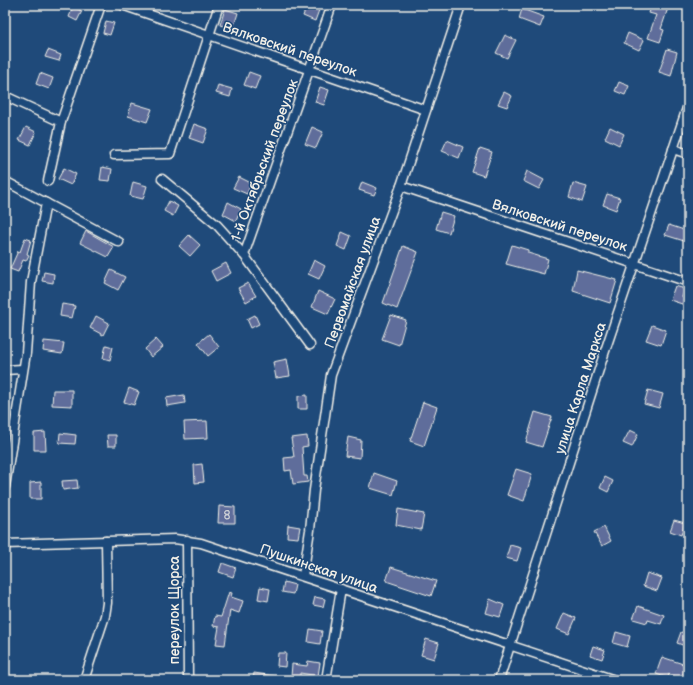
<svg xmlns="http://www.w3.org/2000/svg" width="693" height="685" viewBox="0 0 693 685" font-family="'Balsamiq Sans',sans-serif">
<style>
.building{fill:#5e6d9b;stroke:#f4f1e8}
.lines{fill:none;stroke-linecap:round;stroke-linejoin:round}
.minor-casing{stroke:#f4f1e8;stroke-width:11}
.minor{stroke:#1f4a7a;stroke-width:8}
.labels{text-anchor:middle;stroke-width:3;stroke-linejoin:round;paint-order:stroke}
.number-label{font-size:12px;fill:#ced0d5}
.street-label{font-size:14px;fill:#f4f1e8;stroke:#1f4a7a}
</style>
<rect width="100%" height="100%" fill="#1f4a7a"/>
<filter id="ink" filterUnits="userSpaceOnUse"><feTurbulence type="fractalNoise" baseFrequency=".025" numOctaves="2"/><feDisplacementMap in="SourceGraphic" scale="8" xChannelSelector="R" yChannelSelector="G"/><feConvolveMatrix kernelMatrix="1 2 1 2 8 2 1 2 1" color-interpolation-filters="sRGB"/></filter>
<g filter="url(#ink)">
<g class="building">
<path d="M307,5L319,10L315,21L303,16Z"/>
<path d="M652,5H669L661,29L664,30L660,42L648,38L656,15L649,13Z"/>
<path d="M73,7L82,11L77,21L69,17Z"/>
<path d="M225,9L238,13L233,29L220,25Z"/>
<path d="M522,9L544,17L540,27L519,19Z"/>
<path d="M106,21L114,23L110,35L103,33Z"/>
<path d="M628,33L644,40L639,50L624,43Z"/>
<path d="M505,35L516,40L507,58L496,53Z"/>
<path d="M667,49L677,52L671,76L659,72Z"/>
<path d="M48,50L61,55L59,61L45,57Z"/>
<path d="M249,72L260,76L255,89L244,85Z"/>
<path d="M40,73L53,78L49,89L36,84Z"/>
<path d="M619,82L629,86L625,95L615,91Z"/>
<path d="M218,85L232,89L230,97L216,93Z"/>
<path d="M320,87L329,90L324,105L315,102Z"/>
<path d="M504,92L512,96L507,107L498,104Z"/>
<path d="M132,103L152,109L147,122L128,116Z"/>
<path d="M194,124L208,129L203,143L189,138Z"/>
<path d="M26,127L36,132L30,145L19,140Z"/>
<path d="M312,127L323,132L316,148L305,144Z"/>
<path d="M610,127L624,134L619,145L605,138Z"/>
<path d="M447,140L463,147L459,158L442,151Z"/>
<path d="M480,148L492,152L484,176L472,172Z"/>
<path d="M102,167L112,169L110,181L100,180Z"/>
<path d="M64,168L76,174L71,185L58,179Z"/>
<path d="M527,171L544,180L539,189L523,181Z"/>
<path d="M239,177L251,183L247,194L233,188Z"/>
<path d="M133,182L147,186L143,199L130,196Z"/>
<path d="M362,182L377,188L374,195L359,190Z"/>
<path d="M573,183L587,187L582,202L569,197Z"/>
<path d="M607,194L620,198L616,210L603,205Z"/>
<path d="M169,201L178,206L173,216L164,211Z"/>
<path d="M228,202L241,209L236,221L223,214Z"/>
<path d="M441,212L454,216L449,233L436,229Z"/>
<path d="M669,225L687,231L684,241L665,235Z"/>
<path d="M86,231L114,247L108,257L80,243Z"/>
<path d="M342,232L351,236L346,250L337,246Z"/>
<path d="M189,235L200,245L190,256L179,246Z"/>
<path d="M25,238L31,240L27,254L29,255L26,261L23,260L18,272L10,269L18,251L20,252Z"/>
<path d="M512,245L528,250V253L548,259L544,274L506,264Z"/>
<path d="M403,246L418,252L397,309L383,303Z"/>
<path d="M314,260L325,266L319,279L308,274Z"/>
<path d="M226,263L231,273L216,281L211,271Z"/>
<path d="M111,270L125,277L118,290L105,283Z"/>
<path d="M577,270L617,280L610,303L573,291Z"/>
<path d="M44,272L54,274L53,283L42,281Z"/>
<path d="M248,283L256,296L246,302L238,288Z"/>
<path d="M675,286L685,289L682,297L688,299V306L670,300Z"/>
<path d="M318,291L335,299L328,314L312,307Z"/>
<path d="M62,304L75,306L72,318L60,316Z"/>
<path d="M255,315L259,324L251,328L247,319Z"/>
<path d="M391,315L406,320L399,345L382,339Z"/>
<path d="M96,316L109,323L103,335L90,328Z"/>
<path d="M652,325L666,330L661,345L646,340Z"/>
<path d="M209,334L219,347L208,356L198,343Z"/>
<path d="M156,339L163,347L151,357L145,349Z"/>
<path d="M44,341L64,343L62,354L43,351Z"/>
<path d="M106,345L113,347L110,360L103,358Z"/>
<path d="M287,359L290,376L276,378L273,362Z"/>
<path d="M129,388L139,392L134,405L124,402Z"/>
<path d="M53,390H72V406L52,405Z"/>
<path d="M648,390L663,394L659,408L644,404Z"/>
<path d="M184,395L185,403L167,406L166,398Z"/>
<path d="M307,395V409H298V396Z"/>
<path d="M423,402L437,407L424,446L410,441Z"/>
<path d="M535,412L552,417L542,447L526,442Z"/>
<path d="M207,421L208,438L185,439L184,422Z"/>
<path d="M630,430L638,434L632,447L623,443Z"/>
<path d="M45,432L46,450H34V433Z"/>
<path d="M60,433L76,435L75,444L59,443Z"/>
<path d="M107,435H116V446H108Z"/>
<path d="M307,436L308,446L302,447L304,476H307L308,482L293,484L291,470L285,471L284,458L294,457L291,438Z"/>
<path d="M348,437L361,440L360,458L345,456Z"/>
<path d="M202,464L204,482L195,483L194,465Z"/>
<path d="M516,469L532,474L524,501L507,495Z"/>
<path d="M374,473L397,481L393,495L370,488Z"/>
<path d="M605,477L613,481L608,492L600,488Z"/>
<path d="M77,480L78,488L63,490L62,481Z"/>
<path d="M41,482V499H30V483Z"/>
<path d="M219,506L235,507V523H218Z"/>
<path d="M398,509L424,514L421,530L396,525Z"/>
<path d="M674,520L685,523L681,535L670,531Z"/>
<path d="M288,525L300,527L298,538L287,537Z"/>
<path d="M604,527L611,541L602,546L594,532Z"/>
<path d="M510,545L521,548L517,561L506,558Z"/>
<path d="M222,563L236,568L233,577L219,572Z"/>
<path d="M391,567L436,581L431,596L386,581Z"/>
<path d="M647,573L662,578L657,591L643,586Z"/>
<path d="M284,582L295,585L293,594L282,592Z"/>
<path d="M260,587L270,589L268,601L258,599Z"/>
<path d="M229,592L232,593L231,597L243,601L239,613L230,610L225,645L216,644L219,627L213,626L215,616L221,617Z"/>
<path d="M315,597L325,599L323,607L313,605Z"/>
<path d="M490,599L504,605L500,617L486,613Z"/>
<path d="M638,606L664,615L661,624L648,620L647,623L633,619Z"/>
<path d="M564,613L576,618L569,634L557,629Z"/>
<path d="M310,629L322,631L320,644L308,642Z"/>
<path d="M616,632L630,636L627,647L613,643Z"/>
<path d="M681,632L688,634V647L677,643Z"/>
<path d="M426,639L439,643L434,659L421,655Z"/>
<path d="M593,646L605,650L602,659L590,655Z"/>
<path d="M278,653H286L285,667L277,666Z"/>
<path d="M662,657L686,665L682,679L669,674L668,678L656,674Z"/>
<path d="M308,661L320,663L318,676L300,673V678L291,677L292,664L307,666Z"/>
<path d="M254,673L274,676V680H253Z"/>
</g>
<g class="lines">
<g class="minor-casing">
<g id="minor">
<path d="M122,5L426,110"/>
<path d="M5,96L61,122"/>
<path d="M673,149L688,154"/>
<path d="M114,155L170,154L219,5"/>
<path d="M162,179L217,225L244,255L310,345"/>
<path d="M5,181L119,242"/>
<path d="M48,181L61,122L101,5"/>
<path d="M401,186L688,282"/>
<path d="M244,255L332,5"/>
<path d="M5,370L22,369"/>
<path d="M5,487L26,353L31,282L46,203"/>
<path d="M187,540L188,680"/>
<path d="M5,544L175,539L201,543L615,680"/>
<path d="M303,576L310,530L314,490L331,375L401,186L461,5"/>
<path d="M84,680L105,616L107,603L106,541"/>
<path d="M326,680L341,589"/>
<path d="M499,680L604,354L688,105"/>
</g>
</g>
<use href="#minor" class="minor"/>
</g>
</g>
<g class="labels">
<g class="number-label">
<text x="227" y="519">8</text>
</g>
<g class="street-label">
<text transform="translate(290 49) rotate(19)" y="5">Вялковский переулок</text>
<text transform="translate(264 160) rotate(-70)" y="5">1-й Октябрьский переулок</text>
<text transform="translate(560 225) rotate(18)" y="5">Вялковский переулок</text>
<text transform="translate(352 282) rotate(-70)" y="5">Первомайская улица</text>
<text transform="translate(580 388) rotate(-72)" y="5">улица Карла Маркса</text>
<text transform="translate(319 568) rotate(19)" y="5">Пушкинская улица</text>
<text transform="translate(174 610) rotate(-90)" y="5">переулок Щорса</text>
</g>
</g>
<rect width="693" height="685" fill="none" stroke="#1f4a7a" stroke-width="20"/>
<rect x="10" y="10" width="673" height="665" fill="none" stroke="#f4f1e8" stroke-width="1.5" filter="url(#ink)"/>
</svg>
